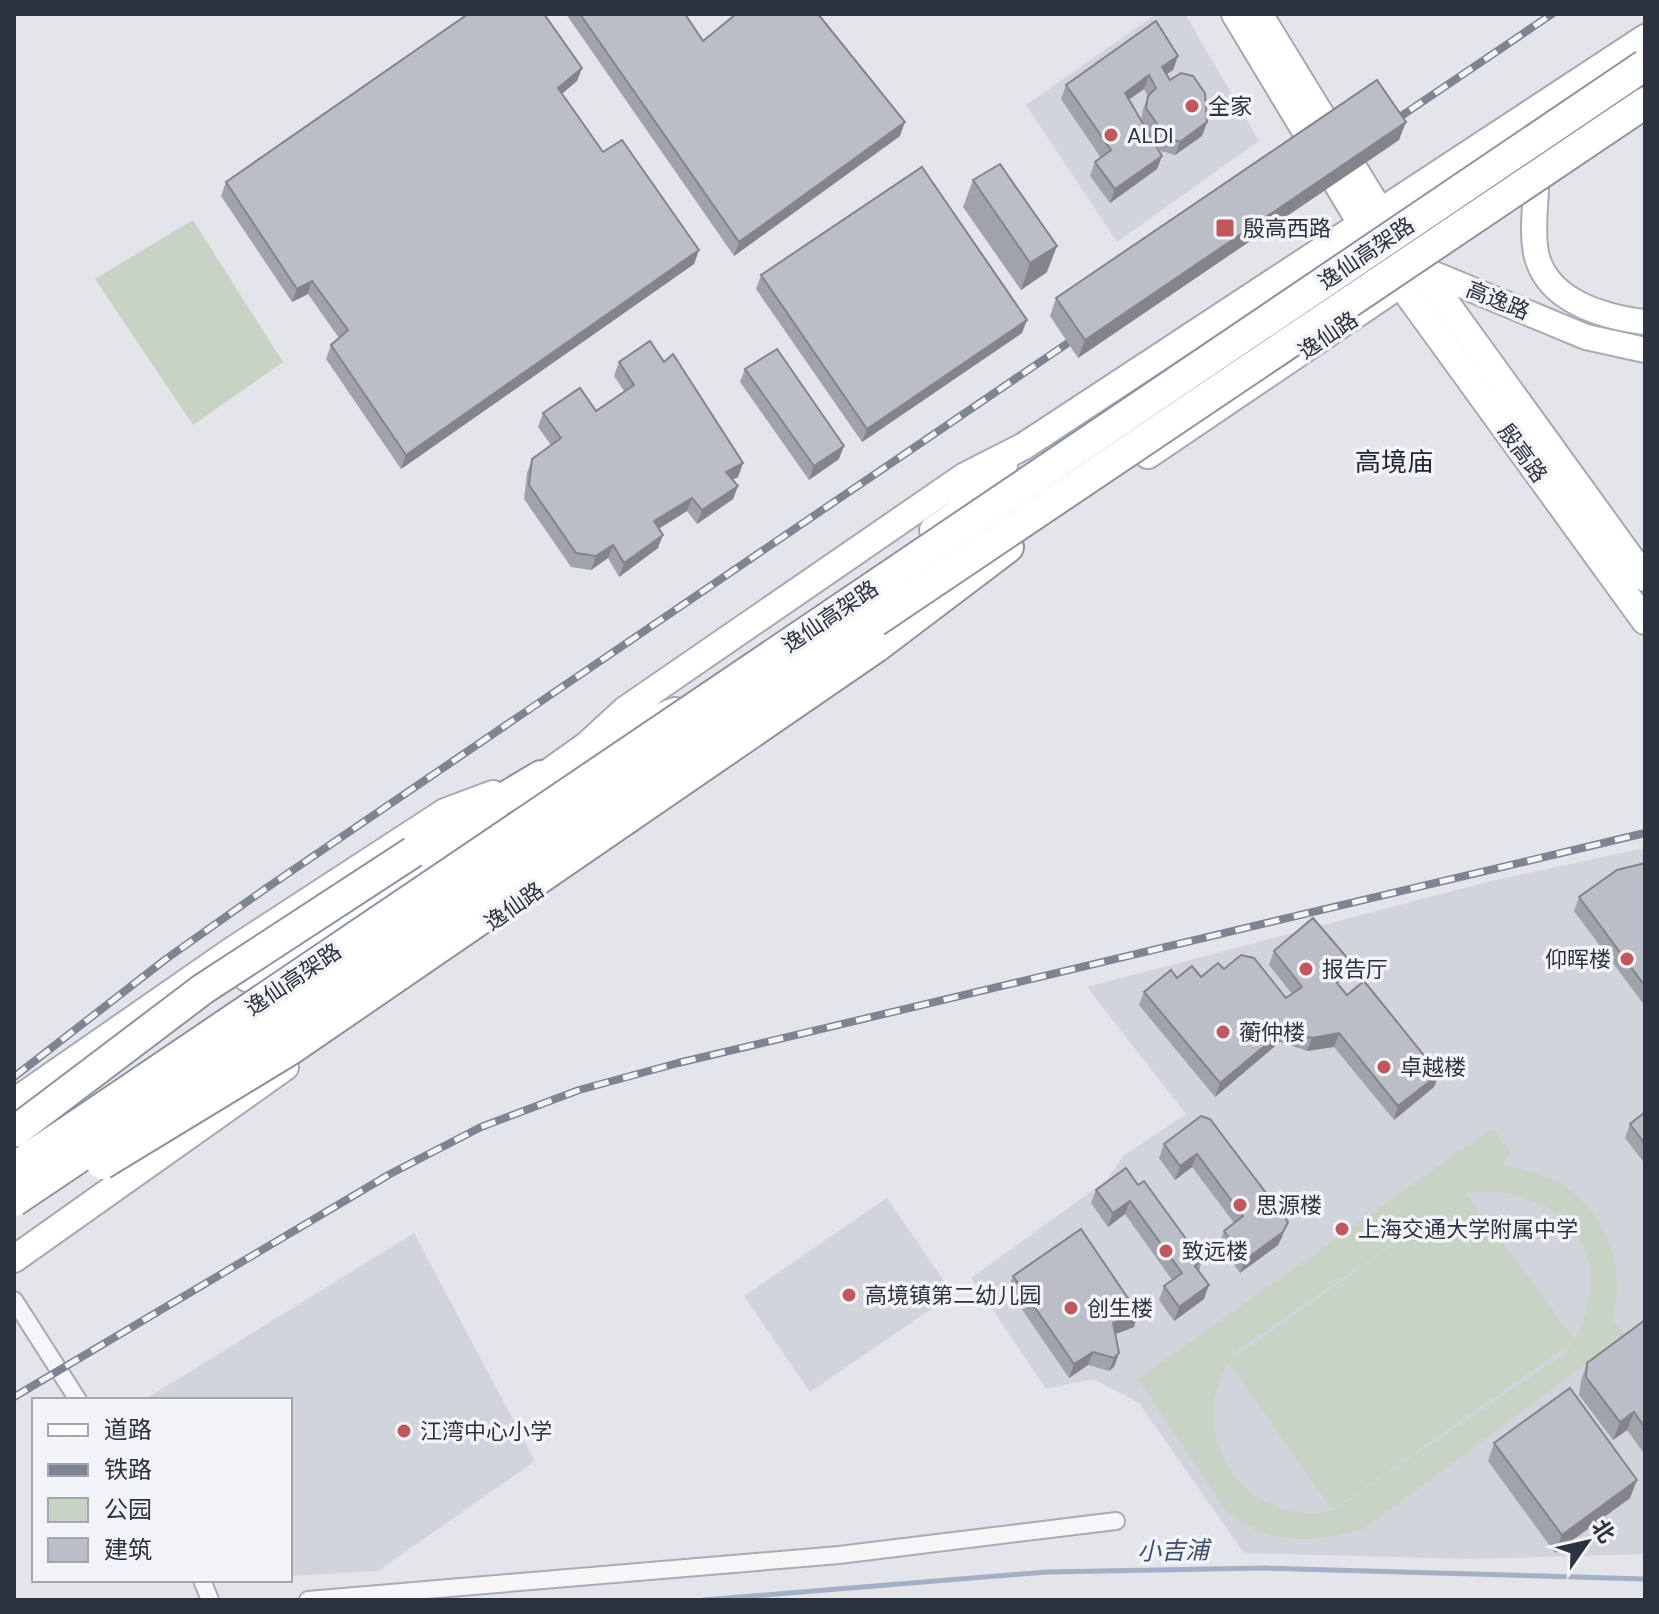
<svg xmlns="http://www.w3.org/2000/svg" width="1659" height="1614" viewBox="0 0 1659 1614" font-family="'DM Sans','Noto Sans SC',sans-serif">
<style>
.built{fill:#d2d4db}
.green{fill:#c8d3c5;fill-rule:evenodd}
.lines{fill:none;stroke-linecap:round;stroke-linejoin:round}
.stream{stroke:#a3b0c6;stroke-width:5}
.street-casing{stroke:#a9acb4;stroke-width:20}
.secondary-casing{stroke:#a9acb4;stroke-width:28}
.primary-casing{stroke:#a4a9b4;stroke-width:30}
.highway-casing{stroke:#8c929f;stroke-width:34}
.street{stroke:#f6f6f8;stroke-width:16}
.secondary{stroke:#fff;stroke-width:24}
.primary{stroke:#fff;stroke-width:26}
.highway{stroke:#fff;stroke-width:30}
.rail-casing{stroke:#7e8492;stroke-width:8}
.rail{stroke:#f3f4f7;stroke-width:5;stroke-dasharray:15;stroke-linecap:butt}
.highway-bridge-casing{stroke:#8c929f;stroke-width:34;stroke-linecap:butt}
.highway-bridge{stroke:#fff;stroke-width:30}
.wall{fill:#a1a3aa;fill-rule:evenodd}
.shaded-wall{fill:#83858b}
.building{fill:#bbbec6;stroke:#83858b;stroke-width:2}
.poi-dot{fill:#c0575d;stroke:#f3f4f7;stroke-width:3}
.labels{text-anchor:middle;stroke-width:7;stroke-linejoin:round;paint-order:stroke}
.poi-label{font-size:22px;fill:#2d3240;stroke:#f3f4f7;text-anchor:start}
.street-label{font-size:22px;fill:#2d3240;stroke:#f3f4f7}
.water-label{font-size:24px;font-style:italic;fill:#3b4e70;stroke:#f3f4f7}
.quarter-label{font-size:26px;fill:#1f2331;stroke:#f3f4f7}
</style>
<rect width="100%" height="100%" fill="#e3e5ea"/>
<g class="built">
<path d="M1156,14H1185L1259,141L1117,242L1026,105Z"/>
<path d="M1645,848V1554L1471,1559L1244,1553L1139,1403L1093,1379L1046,1389L971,1278L1107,1180L1123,1156L1186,1114L1087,987L1487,882Z"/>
<path d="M887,1198L953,1294L810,1392L744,1296Z"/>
<path d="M414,1233L535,1461L378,1571L290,1576V1400H144Z"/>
</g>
<g class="green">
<path d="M193,220L283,362L193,425L95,279Z"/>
<path d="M1492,1128L1512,1154L1501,1164C1521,1170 1542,1172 1560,1183C1605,1210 1628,1268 1612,1318L1625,1335L1365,1528C1313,1544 1267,1547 1225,1509L1138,1379ZM1491,1191C1576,1200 1614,1260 1575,1340L1466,1193ZM1408,1233V1234L1231,1360L1238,1350ZM1572,1343L1564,1354L1334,1510V1509ZM1229,1363L1332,1510L1331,1511C1247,1528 1182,1436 1229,1363Z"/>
</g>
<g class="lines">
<path class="stream" d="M703,1600L1047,1572L1265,1568L1645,1579"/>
<g class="street-casing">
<g id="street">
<path d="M14,1300L78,1400"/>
<path d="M202,1580L210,1600"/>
<path d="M308,1600L839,1555L1116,1521"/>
</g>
</g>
<g class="secondary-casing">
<g id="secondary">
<path d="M1536,190C1535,211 1532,232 1536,253C1546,301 1603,317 1645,322"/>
<path d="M1415,266L1586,337L1645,350"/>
</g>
</g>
<g class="primary-casing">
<g id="primary">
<path d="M1235,14L1370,238"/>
<path d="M1259,14L1381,213L1645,578"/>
<path d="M1391,271L1645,621"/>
<path d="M1148,455L1414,275"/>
<path d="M933,530L956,514L1004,465"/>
<path d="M600,740L675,711"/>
<path d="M524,790L587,745L625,710L965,476L1024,446L1645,38"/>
<path d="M247,978L464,840L494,815"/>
<path d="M14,1102L233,950L445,812L493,794"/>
<path d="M14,1259L285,1067"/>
</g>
</g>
<g class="highway-casing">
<g id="highway">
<path d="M876,647L1008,547"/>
<path d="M413,852L541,776"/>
</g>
</g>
<use href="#street" class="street"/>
<use href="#secondary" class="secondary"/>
<use href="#primary" class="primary"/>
<use href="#highway" class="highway"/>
<g class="rail-casing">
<g id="rail">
<path d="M1385,127L1552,14"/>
<path d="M14,1077L166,959L265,889L1087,330"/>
<path d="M14,1397L390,1174L481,1127L579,1090L678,1063L1645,833"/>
</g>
</g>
<use href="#rail" class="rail"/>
<g class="highway-bridge-casing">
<g id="highway-bridge">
<path d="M14,1132L203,989L413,852"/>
<path d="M102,1164L291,1049L876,647"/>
<path d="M14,1168L1645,65"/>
<path d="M14,1201L1645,103"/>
</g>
</g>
<use href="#highway-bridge" class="highway-bridge"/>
</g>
<g class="wall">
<path d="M566,14H685L703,41L900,136L734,256Z"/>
<path d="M1178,56L1173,70L1166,74L1170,80L1207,122L1202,136L1175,155L1161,151L1149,134L1162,156L1157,169L1110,203L1090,176L1095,162L1101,158L1061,99L1066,85ZM1144,89L1148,96L1143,109L1141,120L1129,99Z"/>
<path d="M582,68L577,81L562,94L603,152L699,250L694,264L401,469L326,359L331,345L339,338L308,294L292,302L221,196L226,182Z"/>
<path d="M1399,140L1078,358L1050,316L1056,298Z"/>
<path d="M973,180L1047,272L1021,290L963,207Z"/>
<path d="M761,275L1022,333L862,442L756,289Z"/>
<path d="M619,362H664L743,463L738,477L733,479L738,486L733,499L697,524L687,511L659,528L658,548L619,577L608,558L591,570L571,567L524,499L527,473L532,459L551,445L538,427L543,413L596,411L624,391L614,376Z"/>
<path d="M745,369L839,459L809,480L740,382Z"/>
<path d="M1645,863V1006L1574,911L1579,897Z"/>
<path d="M1274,951L1344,974L1338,983L1347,995L1439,1074L1434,1087L1394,1120L1334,1047L1307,1051L1280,1042L1215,1097L1139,1005L1144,992L1177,978L1201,977L1224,969L1286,998L1292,994L1269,965Z"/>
<path d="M1645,1112V1164L1625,1138L1630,1124Z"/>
<path d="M1201,1116L1283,1236L1278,1245L1240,1273L1219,1244L1224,1231L1234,1223L1192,1167L1175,1180L1159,1158L1164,1144Z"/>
<path d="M1138,1185L1202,1261L1199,1271L1204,1299L1174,1321L1159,1300L1164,1286L1172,1280L1125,1214L1108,1227L1091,1203L1096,1190Z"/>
<path d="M1013,1276L1134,1327L1115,1334L1119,1353L1114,1367L1109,1371L1088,1365L1069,1378L1008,1289Z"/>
<path d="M1645,1320V1455L1627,1430L1613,1440L1579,1395L1581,1381L1587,1363Z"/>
<path d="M1494,1443L1630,1498L1555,1553L1488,1461Z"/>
</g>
<g class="shaded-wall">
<path d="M1178,56L1173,70L1157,81L1162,67Z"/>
<path d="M582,68L577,81L553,101L558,88Z"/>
<path d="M1149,75L1144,89L1120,106L1125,93Z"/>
<path d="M905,122L900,136L734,256L739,242Z"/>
<path d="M1207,122L1202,136L1175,155L1180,142Z"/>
<path d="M1406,122L1399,140L1078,358L1085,340Z"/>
<path d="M1162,156L1157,169L1110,203L1115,189Z"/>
<path d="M1057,246L1047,272L1021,290L1030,263Z"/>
<path d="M699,250L694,264L401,469L406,455Z"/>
<path d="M312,281L308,294L292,302L297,289Z"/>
<path d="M1027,320L1022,333L862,442L867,429Z"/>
<path d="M844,446L839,459L809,480L814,466Z"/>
<path d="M743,463L738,477L722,485L726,472Z"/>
<path d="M738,486L733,499L697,524L702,510Z"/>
<path d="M692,498L687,511L649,535L654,521Z"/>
<path d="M663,535L658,548L619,577L624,563Z"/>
<path d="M613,545L608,558L591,570L596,556Z"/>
<path d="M1349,960L1344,974L1330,994L1335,981Z"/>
<path d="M1285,1029L1280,1042L1215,1097L1220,1083Z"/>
<path d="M1339,1033L1334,1047L1307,1051L1312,1038Z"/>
<path d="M1439,1074L1434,1087L1394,1120L1398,1106Z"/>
<path d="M1197,1154L1192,1167L1175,1180L1180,1166Z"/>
<path d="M1130,1201L1125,1214L1108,1227L1113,1213Z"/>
<path d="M1288,1222L1278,1245L1240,1273L1245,1260Z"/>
<path d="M1209,1285L1204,1299L1174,1321L1179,1307Z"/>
<path d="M1138,1313L1134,1327L1108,1337L1113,1323Z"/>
<path d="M1093,1352L1088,1365L1069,1378L1074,1364Z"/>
<path d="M1119,1353L1114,1367L1109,1371L1114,1358Z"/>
<path d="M1634,1412L1627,1430L1613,1440L1620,1422Z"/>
<path d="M1637,1480L1630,1498L1555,1553L1562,1535Z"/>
</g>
<g class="building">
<path d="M468,14H544L582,68L558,88L603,152L622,140L699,250L406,455L331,345L348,330L312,281L297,289L226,182Z"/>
<path d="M580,14H685L703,41L736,14H818L905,122L739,242Z"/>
<path d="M1156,21L1178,56L1162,67L1170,80L1181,73L1193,76L1205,93L1207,122L1180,142L1166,137L1146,108L1148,96L1156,88L1149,75L1125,93L1162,156L1115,189L1095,162L1111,150L1066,85Z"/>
<path d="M1377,80L1406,122L1085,340L1056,298Z"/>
<path d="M1000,164L1057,246L1030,263L973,180Z"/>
<path d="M922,167L1027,320L867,429L761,275Z"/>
<path d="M650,341L664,362L673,354L743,463L726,472L738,486L702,510L692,498L654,521L663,535L624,563L613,545L596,556L576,553L529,485L532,459L561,438L543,413L580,388L596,411L634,385L619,362Z"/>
<path d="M777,349L844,446L814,466L745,369Z"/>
<path d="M1645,863V986L1579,897L1617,870Z"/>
<path d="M1313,918L1349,960L1335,981L1347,995L1364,981L1439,1074L1398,1106L1339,1033L1312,1038L1285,1029L1220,1083L1144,992L1171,970L1177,978L1192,966L1201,977L1218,963L1224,969L1241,955L1254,958L1286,998L1302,987L1274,951Z"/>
<path d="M1645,1112V1144L1630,1124Z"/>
<path d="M1201,1116L1210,1119L1288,1222L1283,1232L1245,1260L1224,1231L1243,1216L1197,1154L1180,1166L1164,1144Z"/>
<path d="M1126,1168L1138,1185L1144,1181L1202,1261L1195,1266L1209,1285L1179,1307L1164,1286L1182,1273L1130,1201L1113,1213L1096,1190Z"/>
<path d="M1081,1229L1138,1313L1113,1323L1119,1353L1114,1358L1093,1352L1074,1364L1013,1276Z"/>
<path d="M1645,1320V1428L1634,1412L1620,1422L1586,1377L1587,1363Z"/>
<path d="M1570,1388L1637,1480L1562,1535L1494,1443Z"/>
</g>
<g class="poi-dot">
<circle cx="1192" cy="106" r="8"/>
<circle cx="1111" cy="135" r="8"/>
<rect x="1215" y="218" width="20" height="20" rx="4"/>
<circle cx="1627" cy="959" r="8"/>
<circle cx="1306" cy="969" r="8"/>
<circle cx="1223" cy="1032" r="8"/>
<circle cx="1384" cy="1067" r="8"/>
<circle cx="1240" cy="1205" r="8"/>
<circle cx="1342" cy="1229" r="8"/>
<circle cx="1166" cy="1251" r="8"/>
<circle cx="849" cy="1295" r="8"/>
<circle cx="1071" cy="1308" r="8"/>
<circle cx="404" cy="1431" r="8"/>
</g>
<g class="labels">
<g class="poi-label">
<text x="1208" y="114">全家</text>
<text x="1127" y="143">ALDI</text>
<text x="1243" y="236">殷高西路</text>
<text x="1611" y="967" text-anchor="end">仰晖楼</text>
<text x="1322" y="977">报告厅</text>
<text x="1239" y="1040">蘅仲楼</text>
<text x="1400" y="1075">卓越楼</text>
<text x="1256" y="1213">思源楼</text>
<text x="1358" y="1237">上海交通大学附属中学</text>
<text x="1182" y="1259">致远楼</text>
<text x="865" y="1303">高境镇第二幼儿园</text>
<text x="1087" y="1316">创生楼</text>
<text x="420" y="1439">江湾中心小学</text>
</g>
<g class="street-label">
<text transform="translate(1366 253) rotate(-34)" y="8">逸仙高架路</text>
<text transform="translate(1498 300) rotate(22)" y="8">高逸路</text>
<text transform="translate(1328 335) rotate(-34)" y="8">逸仙路</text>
<text transform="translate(1523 453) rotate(54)" y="8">殷高路</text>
<text transform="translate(830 616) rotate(-34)" y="8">逸仙高架路</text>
<text transform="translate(514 906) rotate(-35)" y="8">逸仙路</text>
<text transform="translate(293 979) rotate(-34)" y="8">逸仙高架路</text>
</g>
<g class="water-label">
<text transform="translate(1173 1551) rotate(-1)" y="8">小吉浦</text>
</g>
<g class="quarter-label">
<text x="1394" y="471">高境庙</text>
</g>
</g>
<rect width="1659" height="1614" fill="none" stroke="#2d3240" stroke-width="32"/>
<rect x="32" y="1398" width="260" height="184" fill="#f3f4f7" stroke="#a4a6ae" stroke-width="2"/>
<rect x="48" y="1424" width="40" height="12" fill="#ffffff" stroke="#a4a6ae" stroke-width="2"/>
<text x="104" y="1438" font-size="24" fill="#2d3240">道路</text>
<rect x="48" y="1464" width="40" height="12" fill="#7e8492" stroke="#a4a6ae" stroke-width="2"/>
<text x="104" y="1478" font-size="24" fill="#2d3240">铁路</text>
<rect x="48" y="1498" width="40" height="24" fill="#c8d3c5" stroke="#a4a6ae" stroke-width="2"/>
<text x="104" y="1518" font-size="24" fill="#2d3240">公园</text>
<rect x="48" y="1538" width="40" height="24" fill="#bbbec6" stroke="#a4a6ae" stroke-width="2"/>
<text x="104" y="1558" font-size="24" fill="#2d3240">建筑</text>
<g transform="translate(1587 1542) rotate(56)" stroke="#f3f4f7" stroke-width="6" paint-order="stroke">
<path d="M0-6L14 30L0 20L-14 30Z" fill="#2d3240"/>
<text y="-12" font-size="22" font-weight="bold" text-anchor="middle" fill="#2d3240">北</text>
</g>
</svg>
